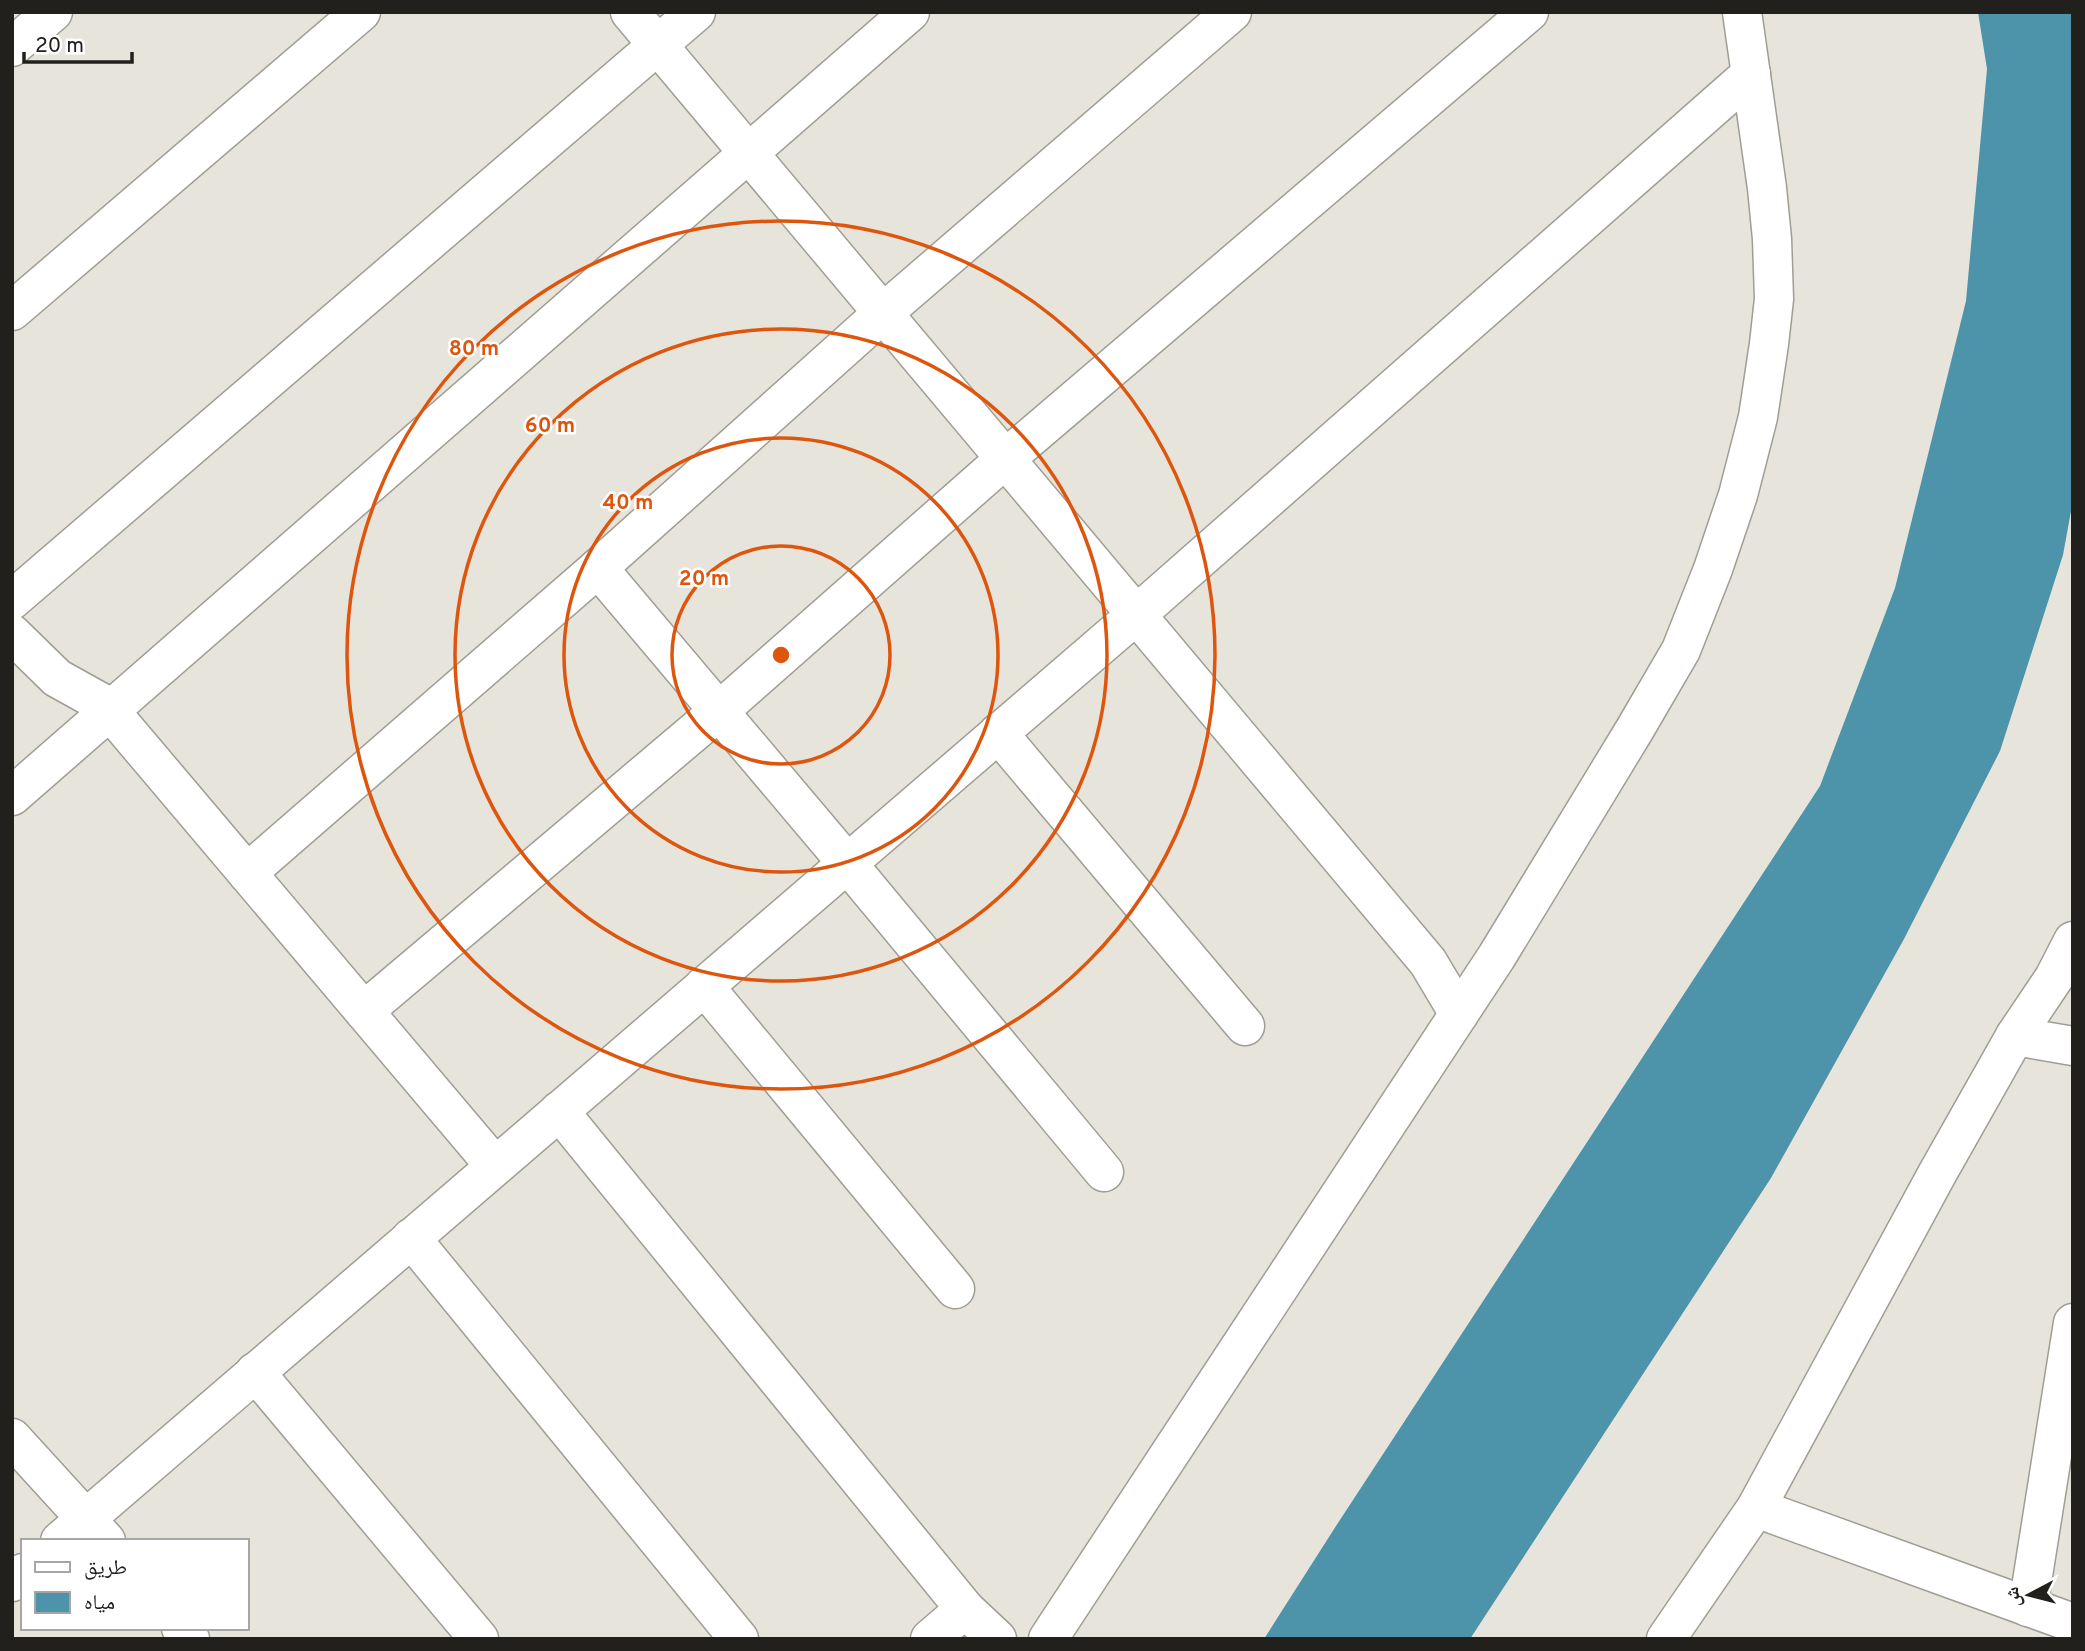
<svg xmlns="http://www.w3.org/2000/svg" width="2085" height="1651" viewBox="0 0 2085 1651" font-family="Overpass,'Noto Naskh Arabic',sans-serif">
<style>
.water{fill:#4d93a9}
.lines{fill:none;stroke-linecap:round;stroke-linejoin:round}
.minor-casing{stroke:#9f9e95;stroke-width:41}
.minor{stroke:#fff;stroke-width:38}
.ring{fill:none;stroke:#de560d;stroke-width:3.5}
.centre{fill:#de560d;stroke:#fff;stroke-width:3.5}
.ring-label{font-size:21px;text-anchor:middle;font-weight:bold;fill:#de560d;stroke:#fff;stroke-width:5;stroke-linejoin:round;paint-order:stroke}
</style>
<rect width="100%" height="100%" fill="#e6e4db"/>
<path class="water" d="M1978,12H2073V500L2063,555L2000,751L1904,939L1771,1178L1470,1639H1264L1336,1526L1820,786L1895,588L1966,301L1987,69Z"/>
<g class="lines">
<g class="minor-casing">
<g id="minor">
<path d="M630,12L1428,962L1459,1014"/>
<path d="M12,47L53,12"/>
<path d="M12,311L361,12"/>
<path d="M598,568L847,863L1104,1172"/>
<path d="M12,600L696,12"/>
<path d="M12,634L57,678L102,703L110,711L495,1166"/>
<path d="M998,733L1245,1026"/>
<path d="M12,796L910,12"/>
<path d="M247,873L598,568L883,313L1232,12"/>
<path d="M704,986L955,1289"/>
<path d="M364,1011L719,711L1005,459L1529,12"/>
<path d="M2015,1036L2073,1046"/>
<path d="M559,1111L965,1609L997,1639"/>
<path d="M411,1238L739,1639"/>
<path d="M255,1372L479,1639"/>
<path d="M12,1438L106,1541"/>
<path d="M1756,1508L2073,1623"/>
<path d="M60,1541L1136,615L1751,74"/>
<path d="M12,1582L23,1573"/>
<path d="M2028,1607L2073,1323"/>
<path d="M181,1628L190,1639"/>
<path d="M930,1639L965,1609"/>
<path d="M1048,1639L1497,956L1635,729L1681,650L1713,569L1738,495L1758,417L1769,344L1774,299L1772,239L1767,188L1742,12"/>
<path d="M1666,1639L1756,1508L1937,1174L2015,1036L2054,978L2073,941"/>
</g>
</g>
<use href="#minor" class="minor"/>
</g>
<g class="ring">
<circle cx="781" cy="655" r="109"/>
<circle cx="781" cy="655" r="217"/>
<circle cx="781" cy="655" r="326"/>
<circle cx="781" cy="655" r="434"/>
</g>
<circle cx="781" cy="655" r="10" class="centre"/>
<g class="ring-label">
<text x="474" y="355">80 m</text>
<text x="550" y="432">60 m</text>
<text x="628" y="509">40 m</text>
<text x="704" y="585">20 m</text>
</g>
<rect width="2085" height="1651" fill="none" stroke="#21201d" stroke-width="28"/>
<rect x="21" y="1539" width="228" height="91" fill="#ffffff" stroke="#a6a6a5" stroke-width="2"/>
<rect x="35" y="1562" width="35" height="10" fill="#ffffff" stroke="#a6a6a5" stroke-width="2"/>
<text x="84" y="1574" font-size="21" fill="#21201d">طريق</text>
<rect x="35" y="1592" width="35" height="21" fill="#4d93a9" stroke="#a6a6a5" stroke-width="2"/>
<text x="84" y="1609" font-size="21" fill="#21201d">مياه</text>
<g transform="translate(2029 1595) rotate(263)" stroke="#ffffff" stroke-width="5" paint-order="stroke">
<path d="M0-5L12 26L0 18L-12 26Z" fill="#21201d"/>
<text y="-10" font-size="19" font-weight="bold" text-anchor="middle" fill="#21201d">ش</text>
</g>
<path d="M24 52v10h108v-10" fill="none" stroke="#21201d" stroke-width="3.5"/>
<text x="35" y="52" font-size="21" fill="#21201d" stroke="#ffffff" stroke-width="5" paint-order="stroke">20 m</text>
</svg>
